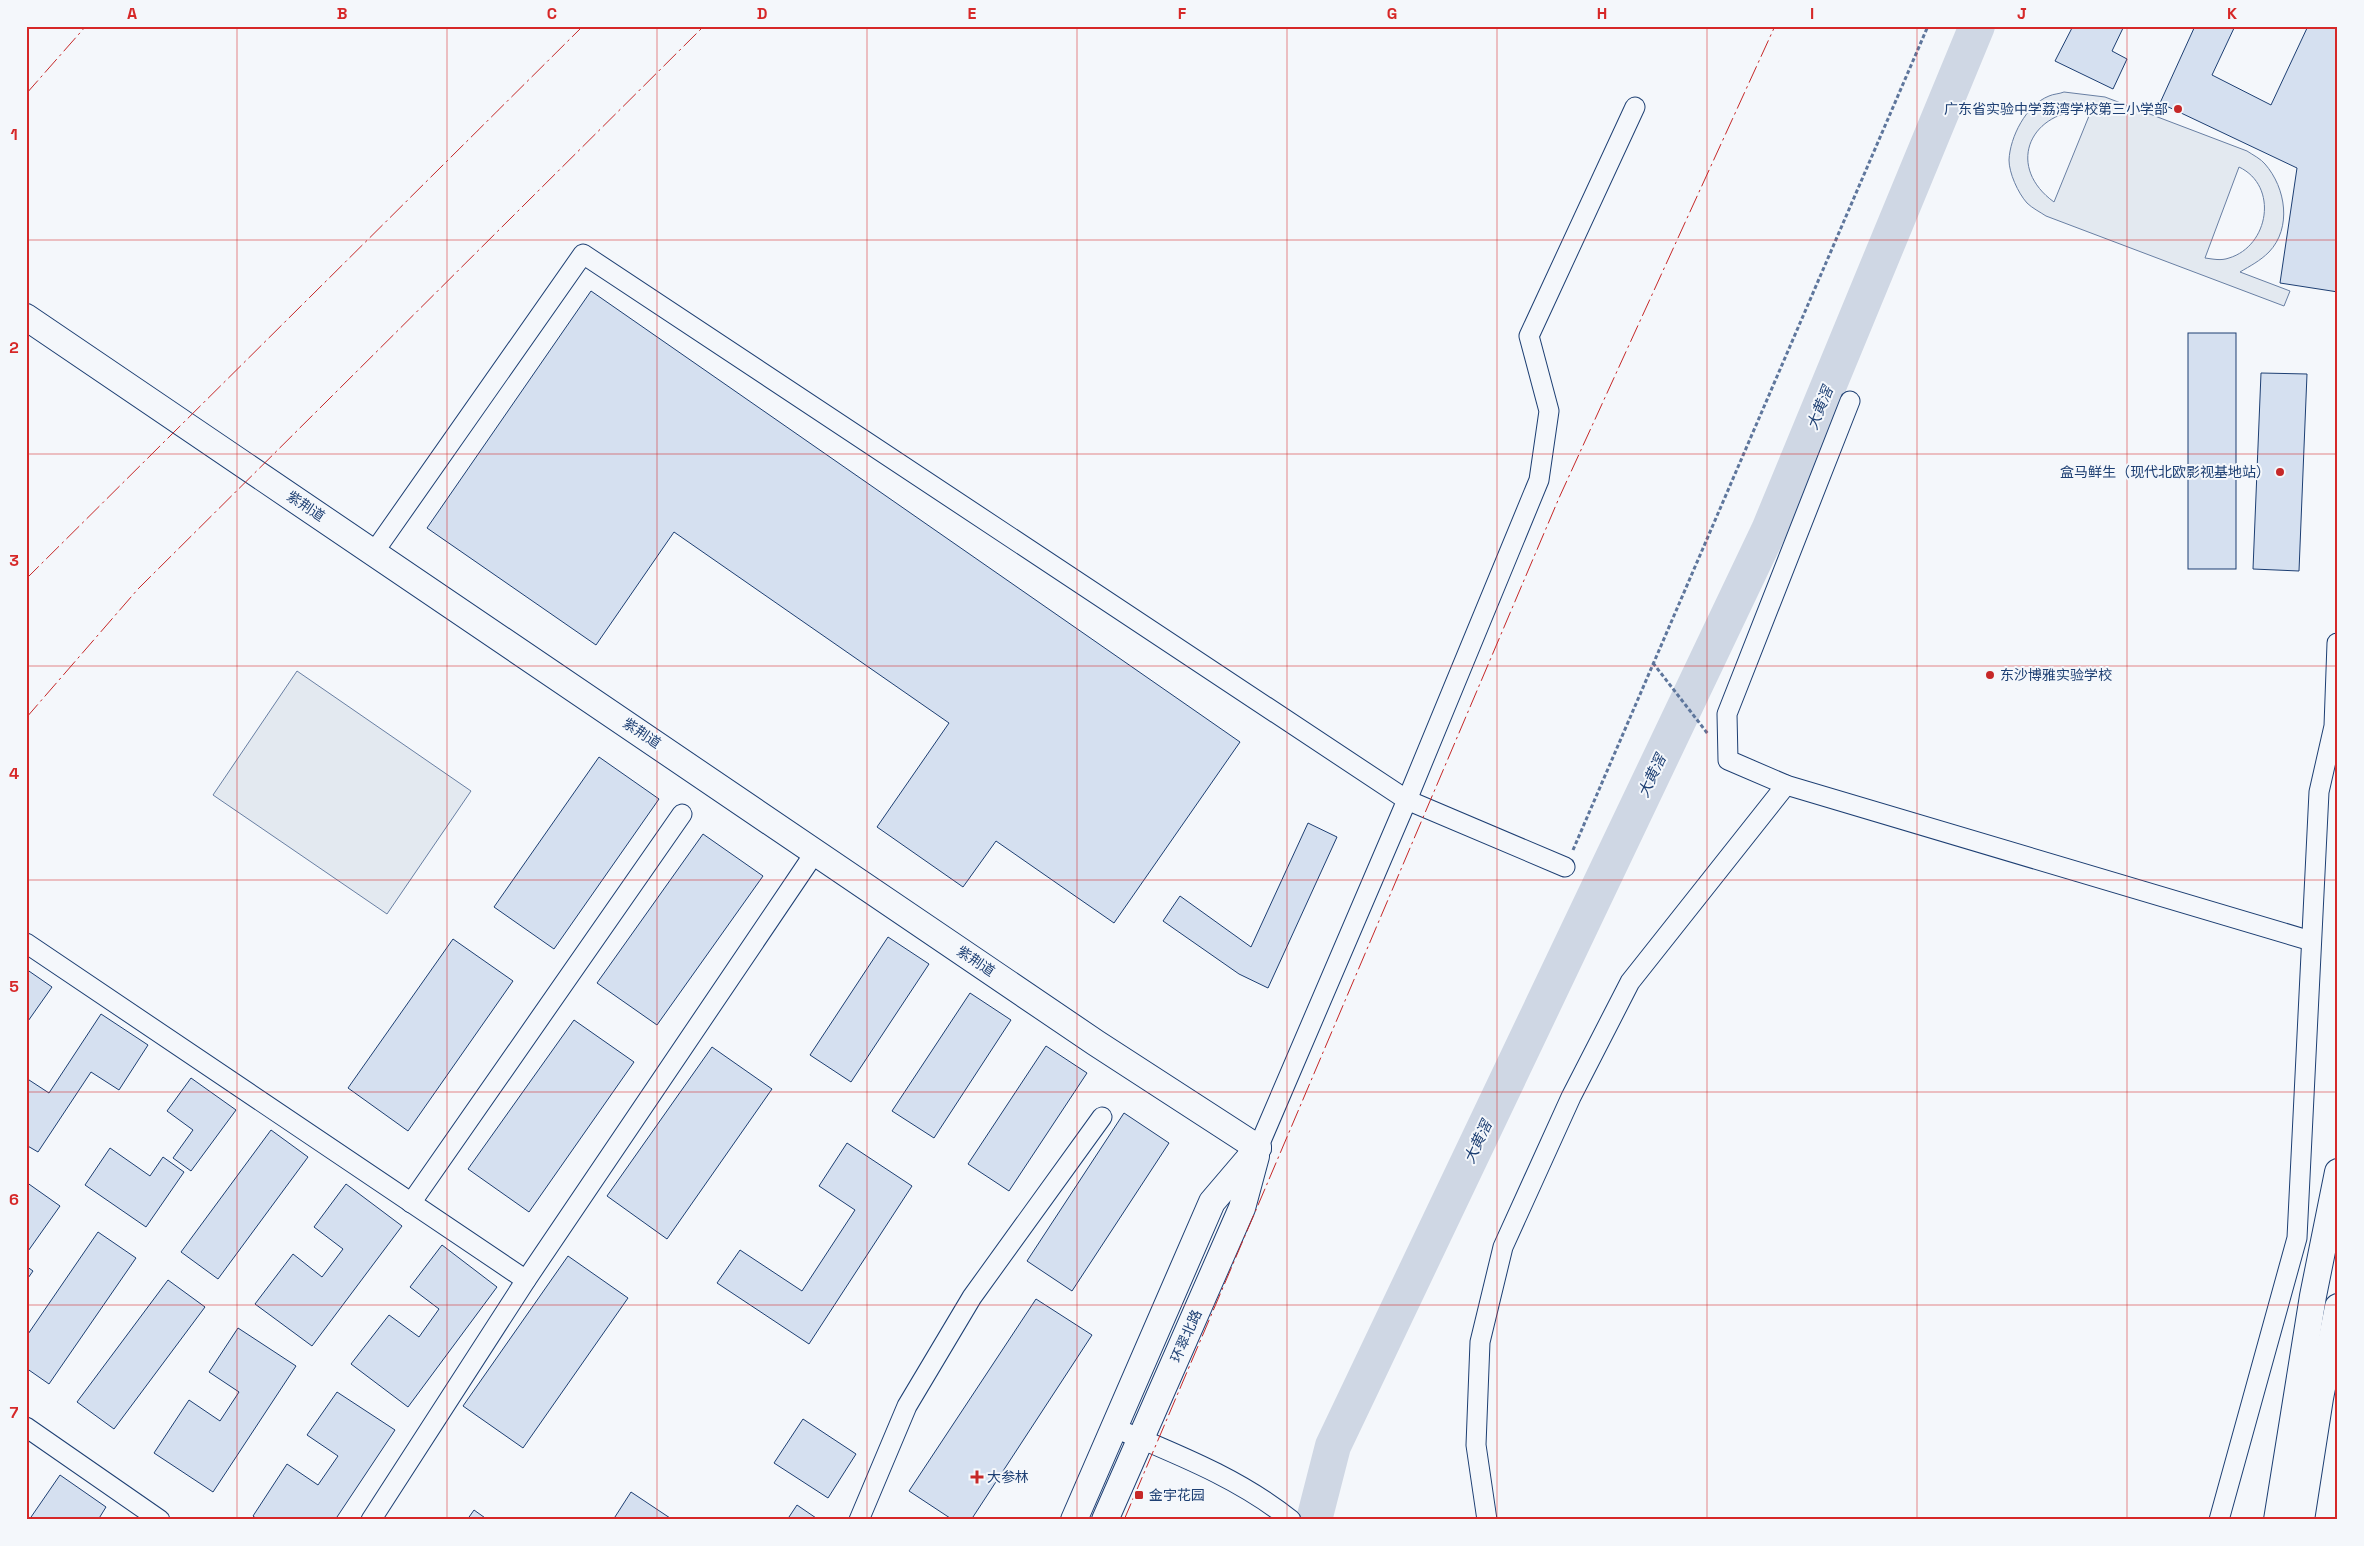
<svg xmlns="http://www.w3.org/2000/svg" width="2364" height="1546" viewBox="0 0 2364 1546" font-family="'Space Grotesk','Noto Sans SC',sans-serif">
<style>
.grass{fill:#e3e9f0;stroke:#687fa3;fill-rule:evenodd}
.lines{fill:none;stroke-linecap:round;stroke-linejoin:round}
.river{stroke:#cfd7e4;stroke-width:36}
.building{fill:#d5e0f0;stroke:#1d3f73}
.street-casing{stroke:#1d3f73;stroke-width:21}
.secondary-casing{stroke:#1d3f73;stroke-width:28}
.path{stroke:#5e769c;stroke-width:3;stroke-dasharray:4 2.5;stroke-linecap:butt}
.street{stroke:#f4f7fb;stroke-width:19}
.secondary{stroke:#f4f7fb;stroke-width:26}
.power{stroke:#c62828;stroke-width:1;stroke-dasharray:18 4 2.5 4;stroke-linecap:butt}
.grid{fill:none;stroke:#d62828;stroke-width:1;stroke-opacity:0.55}
.poi-dot{fill:#c62828;stroke:#f4f7fb;stroke-width:2}
.labels{text-anchor:middle;stroke-width:4;stroke-linejoin:round;paint-order:stroke}
.poi-label{font-size:14px;fill:#1d3f73;stroke:#f4f7fb;text-anchor:start}
.street-label{font-size:14px;fill:#1d3f73;stroke:#f4f7fb}
.water-label{font-size:15px;font-style:italic;fill:#1d3f73;stroke:#f4f7fb}
.neatline{fill:none;stroke:#d62828;stroke-width:2}
.grid-label{font-size:16px;text-anchor:middle;font-weight:bold;fill:#d62828}
</style>
<rect width="100%" height="100%" fill="#f4f7fb"/>
<g class="grass">
<path d="M2064,92L2105,97L2247,151C2253,155 2261,159 2265,164C2286,188 2292,228 2269,252C2260,261 2250,266 2240,272L2290,291L2284,306L2046,216C2040,212 2032,208 2027,203C2018,193 2009,173 2009,160C2010,137 2026,105 2049,96C2053,94 2059,94 2064,92ZM2083,110L2091,111L2054,202C2007,168 2027,114 2083,110ZM2239,167C2279,186 2269,246 2229,258C2221,261 2213,259 2205,258Z"/>
<path d="M297,671L471,791L387,914L213,795Z"/>
</g>
<g class="lines">
<path class="river" d="M1314,1520L1333,1446L1769,530L1977,26"/>
</g>
<g class="building">
<path d="M2073,26H2124L2112,51L2127,59L2113,89L2055,61Z"/>
<path d="M2195,26H2235L2212,75L2271,105L2308,26H2338V292L2280,283L2297,168L2160,103Z"/>
<path d="M591,291L1240,742L1114,923L996,841L963,887L877,827L949,723L674,532L596,645L427,528Z"/>
<rect x="2188" y="333" width="48" height="236"/>
<path d="M2261,373L2307,374L2299,571L2253,569Z"/>
<path d="M599,757L659,799L554,949L494,907Z"/>
<path d="M1308,823L1337,837L1268,988L1239,974L1163,921L1180,896L1251,947Z"/>
<path d="M703,834L763,876L657,1025L597,983Z"/>
<path d="M888,937L929,964L851,1082L810,1055Z"/>
<path d="M453,939L513,981L408,1131L348,1088Z"/>
<path d="M26,969L52,987L26,1024Z"/>
<path d="M970,993L1011,1020L934,1138L892,1111Z"/>
<path d="M101,1014L148,1045L119,1090L91,1072L38,1152L26,1145V1078L49,1093Z"/>
<path d="M574,1020L634,1062L529,1212L468,1169Z"/>
<path d="M1046,1046L1087,1073L1009,1191L968,1164Z"/>
<path d="M712,1047L772,1089L667,1239L607,1196Z"/>
<path d="M191,1078L236,1110L191,1171L173,1158L193,1130L167,1111Z"/>
<path d="M1124,1113L1169,1143L1072,1291L1027,1261Z"/>
<path d="M271,1130L308,1157L218,1279L181,1252Z"/>
<path d="M847,1143L912,1186L809,1344L717,1283L740,1250L802,1291L855,1210L819,1186Z"/>
<path d="M110,1148L150,1176L163,1157L184,1172L146,1227L85,1185Z"/>
<path d="M26,1182L60,1206L26,1254Z"/>
<path d="M346,1184L402,1226L312,1346L255,1304L293,1254L322,1277L343,1249L314,1227Z"/>
<path d="M98,1232L136,1258L49,1384L26,1368V1337Z"/>
<path d="M442,1245L497,1287L408,1407L351,1364L389,1315L419,1337L439,1309L410,1287Z"/>
<path d="M568,1256L628,1298L523,1448L463,1406Z"/>
<path d="M26,1266L33,1271L26,1281Z"/>
<path d="M168,1280L205,1307L114,1429L77,1402Z"/>
<path d="M1036,1299L1092,1335L971,1520H953L909,1491Z"/>
<path d="M238,1328L296,1366L213,1492L154,1453L189,1400L220,1421L239,1392L209,1372Z"/>
<path d="M337,1392L395,1430L335,1520H258L253,1516L287,1464L318,1485L338,1456L307,1435Z"/>
<path d="M803,1419L856,1454L828,1498L774,1463Z"/>
<path d="M60,1475L106,1507L98,1520H29Z"/>
<path d="M631,1492L673,1520H613Z"/>
<path d="M797,1505L819,1520H787Z"/>
<path d="M474,1510L488,1520H467Z"/>
</g>
<g class="lines">
<g class="street-casing">
<g id="street">
<path d="M1850,401L1727,714L1728,760L1786,785L2311,941"/>
<path d="M374,552L583,254L1407,800L1565,867"/>
<path d="M26,943L526,1280"/>
<path d="M1258,1148L1407,800L1539,480L1549,411L1529,336L1635,107"/>
<path d="M411,1203L682,814"/>
<path d="M26,1427L160,1520"/>
<path d="M1115,1428C1176,1454 1239,1478 1291,1520"/>
<path d="M371,1520L526,1280L816,851"/>
<path d="M859,1520L907,1406L972,1297L1102,1117"/>
<path d="M1487,1520L1476,1445L1480,1342L1503,1247L1571,1097L1630,982L1786,785"/>
<path d="M2219,1520L2297,1238L2319,792L2334,726L2337,643"/>
</g>
</g>
<g class="secondary-casing">
<g id="secondary">
<path d="M26,317L1096,1043L1258,1148"/>
<path d="M1074,1520L1212,1202L1258,1148"/>
<path d="M1105,1520L1242,1208L1256,1156"/>
<path d="M2277,1520L2313,1296L2338,1172"/>
<path d="M2301,1520L2320,1398L2338,1307"/>
</g>
</g>
<g class="path">
<path d="M1653,663L1708,734"/>
<path d="M1573,850L1928,26"/>
</g>
<use href="#street" class="street"/>
<use href="#secondary" class="secondary"/>
<g class="power">
<path d="M26,94L86,26"/>
<path d="M26,579L583,26"/>
<path d="M26,718L138,589L704,26"/>
<path d="M1124,1520L1559,498L1775,26"/>
</g>
</g>
<path class="grid" d="M237,26V1520M447,26V1520M657,26V1520M867,26V1520M1077,26V1520M1287,26V1520M1497,26V1520M1707,26V1520M1917,26V1520M2127,26V1520M26,240H2338M26,454H2338M26,666H2338M26,880H2338M26,1092H2338M26,1305H2338"/>
<g class="poi-dot">
<circle cx="2178" cy="109" r="5"/>
<circle cx="2280" cy="472" r="5"/>
<circle cx="1990" cy="675" r="5"/>
<path d="M974.5 1469.5h5v5h5v5h-5v5h-5v-5h-5v-5h5z"/>
<rect x="1134" y="1490" width="10" height="10" rx="2.5"/>
</g>
<g class="labels">
<g class="poi-label">
<text x="2168" y="114" text-anchor="end">广东省实验中学荔湾学校第三小学部</text>
<text x="2270" y="477" text-anchor="end">盒马鲜生（现代北欧影视基地站）</text>
<text x="2000" y="680">东沙博雅实验学校</text>
<text x="987" y="1482">大参林</text>
<text x="1149" y="1500">金宇花园</text>
</g>
<g class="street-label">
<text transform="translate(306 506) rotate(34)" y="5">紫荆道</text>
<text transform="translate(642 733) rotate(34)" y="5">紫荆道</text>
<text transform="translate(976 961) rotate(34)" y="5">紫荆道</text>
<text transform="translate(1186 1336) rotate(-66)" y="5">环翠北路</text>
</g>
<g class="water-label">
<text transform="translate(1820 408) rotate(-68)" y="5">大黄滘</text>
<text transform="translate(1652 776) rotate(-65)" y="5">大黄滘</text>
<text transform="translate(1478 1142) rotate(-65)" y="5">大黄滘</text>
</g>
</g>
<rect width="2364" height="1546" fill="none" stroke="#f4f7fb" stroke-width="55"/>
<rect x="28" y="28" width="2308" height="1490" class="neatline"/>
<g class="grid-label">
<text x="132" y="19">A</text>
<text x="342" y="19">B</text>
<text x="552" y="19">C</text>
<text x="762" y="19">D</text>
<text x="972" y="19">E</text>
<text x="1182" y="19">F</text>
<text x="1392" y="19">G</text>
<text x="1602" y="19">H</text>
<text x="1812" y="19">I</text>
<text x="2022" y="19">J</text>
<text x="2232" y="19">K</text>
<text x="14" y="140">1</text>
<text x="14" y="353">2</text>
<text x="14" y="566">3</text>
<text x="14" y="779">4</text>
<text x="14" y="992">5</text>
<text x="14" y="1205">6</text>
<text x="14" y="1418">7</text>
</g>
</svg>
